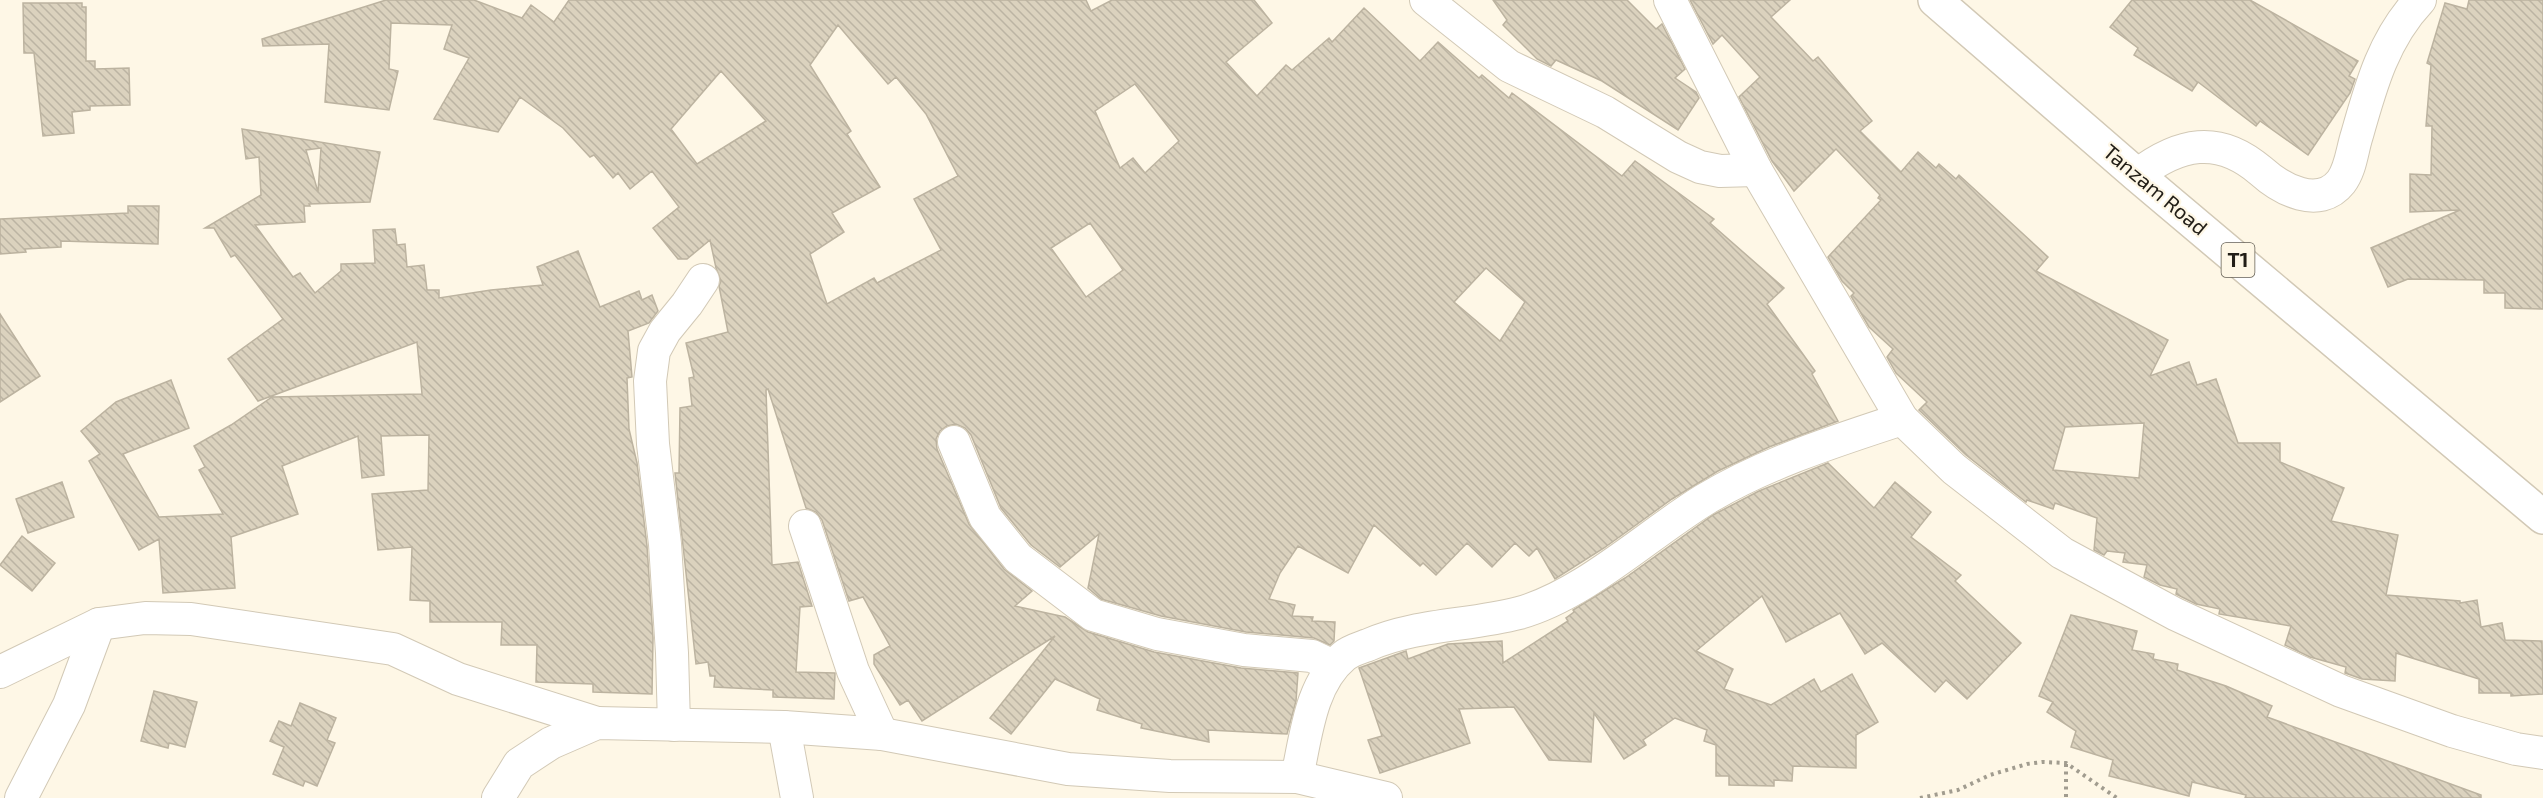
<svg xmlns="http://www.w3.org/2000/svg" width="2543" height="798" viewBox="0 0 2543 798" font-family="'Exo 2',sans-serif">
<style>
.building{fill:url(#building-back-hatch);stroke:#bcb3a0;stroke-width:1.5;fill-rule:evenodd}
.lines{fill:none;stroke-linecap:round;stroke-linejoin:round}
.minor-casing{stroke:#d2c9b6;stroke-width:34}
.highway-casing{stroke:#d2c9b6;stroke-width:36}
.path{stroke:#a19c8f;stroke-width:4;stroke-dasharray:3 4.5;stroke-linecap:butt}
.minor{stroke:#fff;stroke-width:32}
.highway{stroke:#fff;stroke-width:33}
.labels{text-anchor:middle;stroke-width:4.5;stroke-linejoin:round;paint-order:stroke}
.shield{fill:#fef7e6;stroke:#645f55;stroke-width:1.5}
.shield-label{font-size:20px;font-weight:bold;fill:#221e17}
.street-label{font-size:21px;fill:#221e17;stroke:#fef7e6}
</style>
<defs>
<pattern id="building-back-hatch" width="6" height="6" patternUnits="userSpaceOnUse" patternTransform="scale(1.5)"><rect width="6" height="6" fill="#dbd2be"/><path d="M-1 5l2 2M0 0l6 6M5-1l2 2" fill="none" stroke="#bcb4a3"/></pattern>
</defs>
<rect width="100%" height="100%" fill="#fef7e6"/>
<g class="building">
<path d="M386,0H474L522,18L531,5L554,22L569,0H1086L1091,11L1112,0H1254L1272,23L1226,62L1257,96L1286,65L1292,70L1329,38L1332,42L1364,8L1420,61L1438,42L1479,78L1482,75L1509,98L1512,93L1622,176L1635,161L1714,219L1710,223L1784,288L1767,304L1815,371L1812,374L1838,421L1769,447L1718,471L1672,499L1604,548L1555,579L1537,548L1529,556L1515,543L1492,567L1467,543L1436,575L1423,563L1420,566L1374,525L1348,573L1298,546L1280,573L1269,599L1295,605L1292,616L1313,617L1312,621L1335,622L1334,641L1330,645L1314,638L1246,632L1161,616L1101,599L1088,588L1099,534L1060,567L1031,545L1001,508L971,435L965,428L956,424L947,426L940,431L936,439L937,449L969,524L1004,569L1032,591L1015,606L1065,617L1088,632L1154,652L1241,668L1298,673L1296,701L1287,734L1208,730L1209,742L1141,728L1142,724L1097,710L1100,699L1055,679L1011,734L990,718L1055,636L922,721L908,700L900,705L874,664V655L890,646L863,597L849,601L822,520L816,512L806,508L768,389L766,390L772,565L798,562L812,606L800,607L796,672L835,673L834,699L773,697V690L714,687L715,676H710L708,662L696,664L675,473H679L680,408L692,406L689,378L694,377L686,343L728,332L719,286L721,281L716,268L710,240L687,259H678L653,228L679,207L652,171L630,189L618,173L613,178L594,155L590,157L563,128L520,97L498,132L434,119L469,58L444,49L452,25L391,23L389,69L398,71L389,110L325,102L329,44L263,46L262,39ZM838,25L888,84L896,77L926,114L958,176L914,199L941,250L877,283L874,278L827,304L810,254L844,232L832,213L880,187L847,134L851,131L810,65ZM721,71L766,121L697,164L671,129ZM1135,84L1179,141L1145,173L1133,158L1120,168L1095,111ZM1090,223L1123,270L1086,297L1051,248ZM1486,268L1525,302L1500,341L1454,302Z"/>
<path d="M1493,0H1627L1656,29L1662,24L1685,69L1675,78L1696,92L1699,98L1678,130L1602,81L1556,60L1551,66L1537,59L1503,25L1507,20Z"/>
<path d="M1690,0H1790L1771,17L1813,61L1818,57L1872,121L1860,131L1901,172L1918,152L1936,168L1939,164L1956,179L1959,175L2048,257L2036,271L2168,340L2150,376L2189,362L2197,385L2216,379L2238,443H2280V462L2344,488L2331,521L2398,535L2386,595L2460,601V603L2477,600L2481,627L2502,623L2505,640L2542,641L2543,694L2511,696V693H2479V679L2396,653L2395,681L2362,679L2348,674L2345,673L2346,667L2310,657L2285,645L2291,626L2219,614L2220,609L2196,604L2176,594L2177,589L2160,585L2144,577L2147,565L2123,562L2125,553L2107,551L2104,555L2094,550L2097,518L2055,503L2053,509L2027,500L2026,502L1966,455L1919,410L1927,402L1896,373L1887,357L1893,349L1869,327L1851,296L1854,293L1842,281L1828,257L1881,200L1878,198L1880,195L1836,149L1794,191L1772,161L1739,97L1760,77L1722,35L1713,44ZM2144,423L2139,478L2053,470L2065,427Z"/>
<path d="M2132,0H2250L2358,61L2349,76L2355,79L2350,93L2308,155L2260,121L2256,126L2198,82L2192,91L2134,55L2138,48L2110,27Z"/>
<path d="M2469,0H2543V309L2505,308V293H2484V280L2408,279L2388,287L2371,248L2460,210L2410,212V174L2431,175L2432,126H2426L2431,65L2427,63L2445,3L2467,9Z"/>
<path d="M23,3H82V7H86V61H95V69L129,68L130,105L90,106V110L72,112L74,133L43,136L34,53H24Z"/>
<path d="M242,129L380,152L370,202L309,204L310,206H304L305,222L255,225L293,277L300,273L315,293L341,271V264L375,263L373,230L395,229L397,245L405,244L407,267L424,265L427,290H439V298L491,290L543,285L537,267L578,251L600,307L639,291L642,300L652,295L658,311L649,323L628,331L632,377L627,378L629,429L637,463L647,546L653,638L652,694L593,692V684L536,682L537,645H501L502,622H430V601L410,600L412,547L378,550L372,494L428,490L429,435L381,436L384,475L362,478L358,436L282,466L298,514L231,537L235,588L163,593L159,539L139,550L89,461L100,454L81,431L116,402L171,380L189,428L123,454L159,517L223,514L199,470L205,467L194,446L231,425L272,397L422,394L417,342L258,401L228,359L283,319L235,255L231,257L214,228H205L261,195L259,157L246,159ZM321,148L318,192L306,150Z"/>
<path d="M128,206H159L158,244L61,241V247L25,249L26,252L0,254V219L128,213Z"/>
<path d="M0,314L40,376L0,402Z"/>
<path d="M1828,463L1874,508L1895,482L1931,512L1911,537L1961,575L1955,581L2021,643L1967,699L1946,680L1935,692L1882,643L1865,654L1840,613L1786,642L1762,596L1696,651L1733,669L1724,689L1771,705L1814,679L1821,692L1852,674L1878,722L1856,735V768L1793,766L1792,781L1774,780V786L1729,785V776H1716V745L1704,741L1707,730L1675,718L1643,740L1646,745L1624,759L1594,713L1591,762L1549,760L1514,707L1459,709L1470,743L1380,773L1368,740L1382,736L1359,668L1406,651L1408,659L1448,644L1502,641L1503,663L1568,621L1566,618L1574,612L1573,610L1625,578L1713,515L1759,491Z"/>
<path d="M62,482L74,517L28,533L16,499Z"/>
<path d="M22,536L55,563L32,591L0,565Z"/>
<path d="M2071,615L2137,631L2132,650L2154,654L2153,659L2178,664L2177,670L2226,686L2272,706L2267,717L2481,795V798H2245L2246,795L2192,782L2189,796L2109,776L2113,760L2071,747L2076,731L2047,712L2053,702L2039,696Z"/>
<path d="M154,691L197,702L185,747L169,743L168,748L141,741Z"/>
<path d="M300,703L336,718L327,740L335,743L317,786L305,781L303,786L273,774L284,747L270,741L279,721L291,726Z"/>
</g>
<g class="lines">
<g class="minor-casing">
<g id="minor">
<path d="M1426,0L1509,66L1605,112L1678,157L1700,167L1720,171L1756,170"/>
<path d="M1670,0L1756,170L1902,419L1954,469L2062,553L2175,614L2341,691L2452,731L2516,749L2543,753"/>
<path d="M2137,175C2179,143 2218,134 2261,171C2281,189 2319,210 2341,182C2351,169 2352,150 2357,135C2371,85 2384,38 2420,0"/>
<path d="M954,442L985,517L1018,558L1093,615L1157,634L1244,650L1312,656L1333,666"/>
<path d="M805,526L853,671L882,734"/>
<path d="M0,672L99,624L145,618L191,619L393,649L458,679L597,723"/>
<path d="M674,725L672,653L665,544L653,444L650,381L654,351L665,331L687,304L703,280"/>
<path d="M784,727L797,798"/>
<path d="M1297,777C1306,737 1310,684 1344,656C1350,651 1360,648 1368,645C1416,624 1469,626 1519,613C1584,595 1647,535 1704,500C1765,463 1835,441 1902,419"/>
<path d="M21,798L69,705L99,624"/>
<path d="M498,798L519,764L551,743L597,723L784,727L882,734L1068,769L1170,776L1297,777L1386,798"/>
</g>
</g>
<g class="highway-casing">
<path id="highway" d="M1935,0L2137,175L2543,517"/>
</g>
<g class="path">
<path d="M2066,764V798"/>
<path d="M1920,798L1958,790L1990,775L2027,764L2042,762L2066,763L2117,798"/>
</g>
<use href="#minor" class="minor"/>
<use href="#highway" class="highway"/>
</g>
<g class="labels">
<rect class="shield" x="2221.5" y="243" width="33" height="34" rx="4.5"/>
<g class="shield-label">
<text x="2238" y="267">T1</text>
</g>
<g class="street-label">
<text transform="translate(2155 190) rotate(40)" y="7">Tanzam Road</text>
</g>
</g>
</svg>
